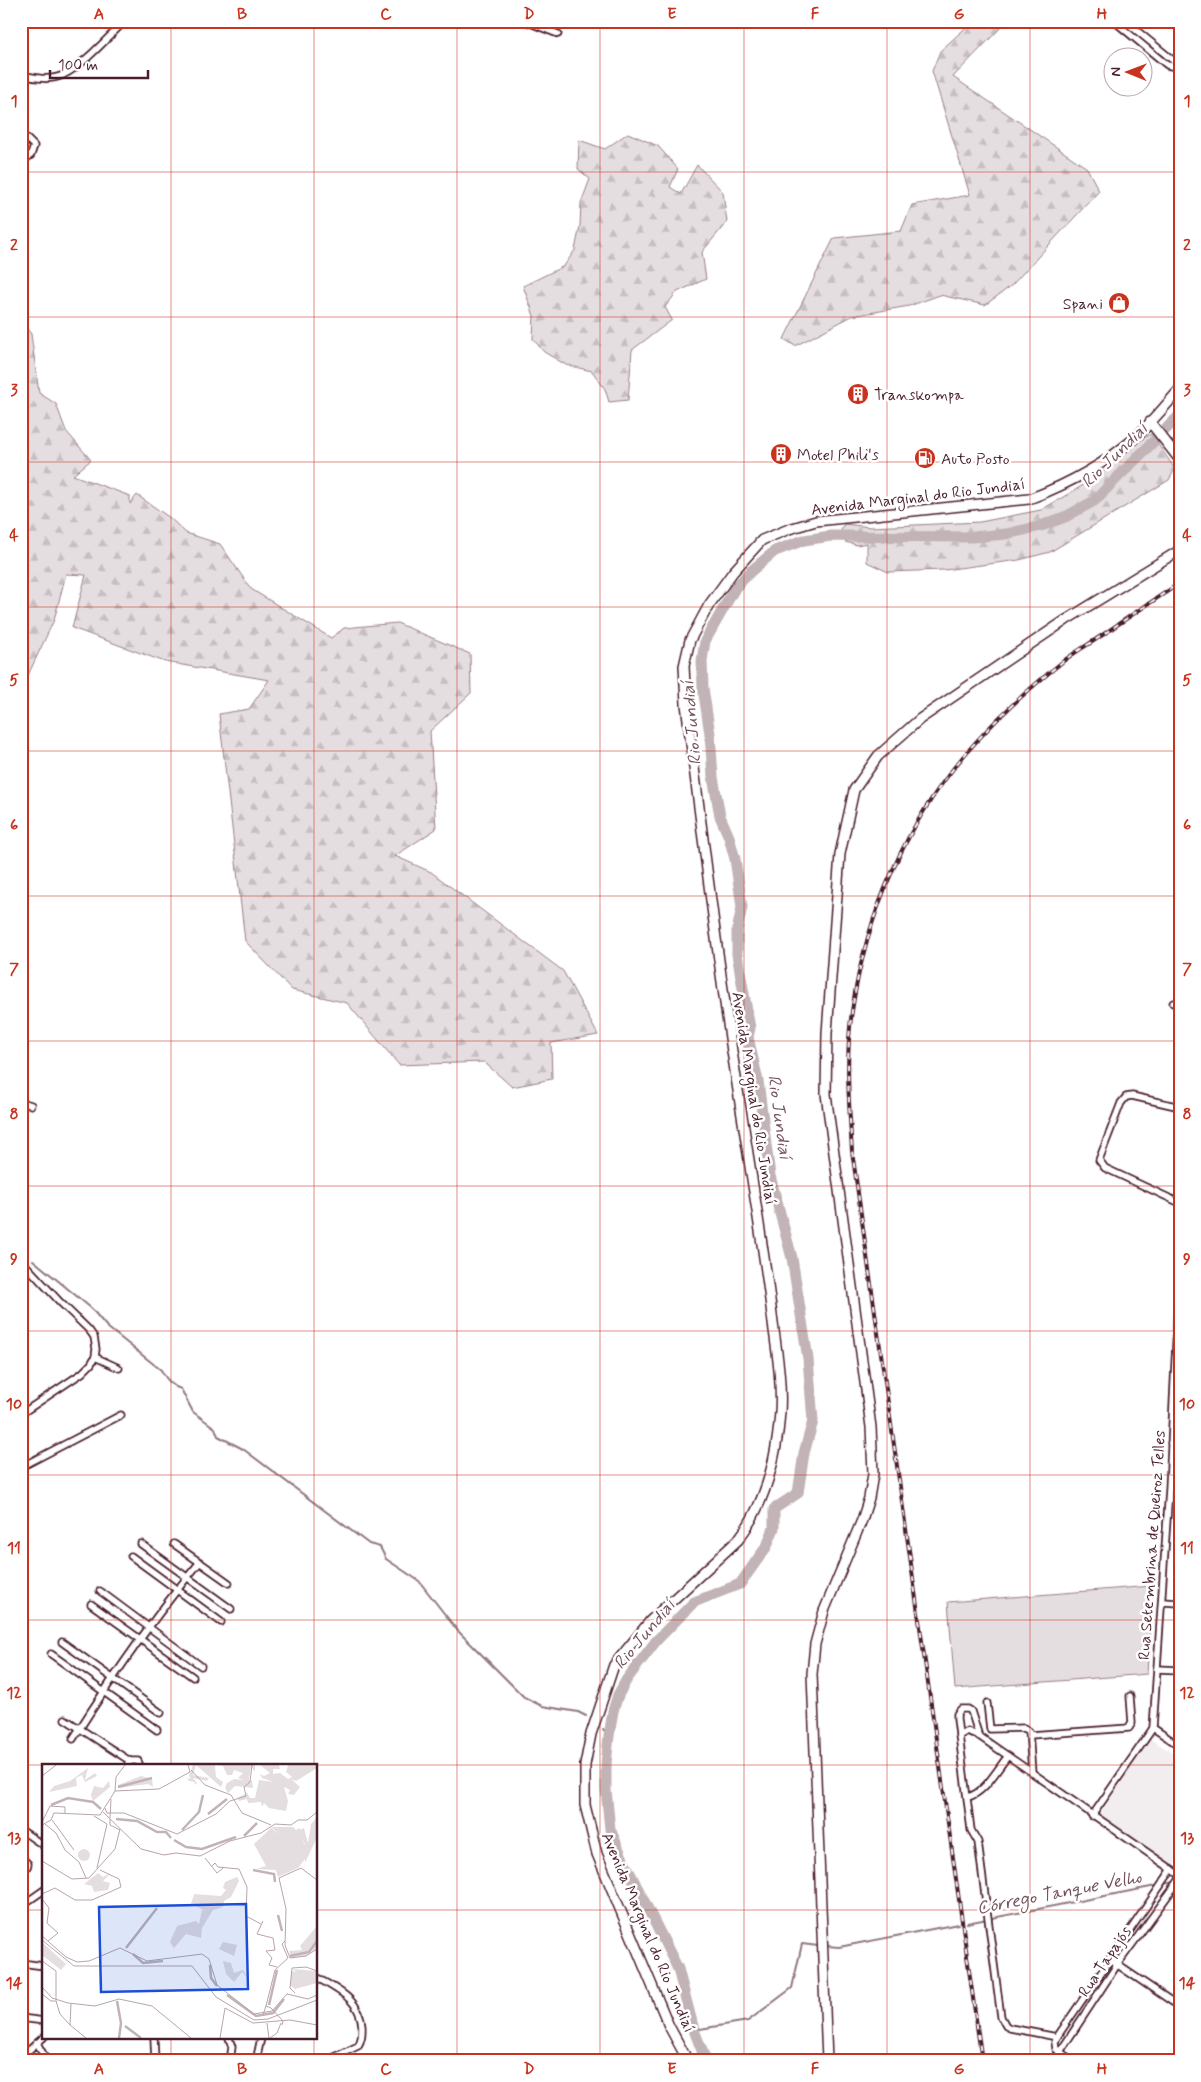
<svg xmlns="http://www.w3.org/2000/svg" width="1201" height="2082" viewBox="0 0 1201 2082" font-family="Mynerve,sans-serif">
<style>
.built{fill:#f2eeef}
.forest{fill:url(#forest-firs);stroke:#987e86}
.pitch{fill:#e5dee0;stroke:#987e86}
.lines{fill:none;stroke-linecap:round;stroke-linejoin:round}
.stream{stroke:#91787e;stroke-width:2}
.river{stroke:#c1b3b6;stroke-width:11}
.street-casing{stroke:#4a1f2b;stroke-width:9}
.primary-casing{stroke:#4a1f2b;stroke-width:12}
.street{stroke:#fff;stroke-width:5.5}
.primary{stroke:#fff;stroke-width:9}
.rail-casing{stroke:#4a1f2b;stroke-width:4}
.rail{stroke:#fff;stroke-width:2;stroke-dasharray:5.5;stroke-linecap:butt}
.grid{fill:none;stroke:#c8321e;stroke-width:1;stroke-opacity:0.55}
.labels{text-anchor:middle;stroke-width:5;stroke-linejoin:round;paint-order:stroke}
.poi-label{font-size:16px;fill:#4a1f2b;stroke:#fff;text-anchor:start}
.street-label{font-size:16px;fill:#4a1f2b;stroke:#fff}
.water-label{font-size:18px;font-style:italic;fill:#74535c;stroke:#fff}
.inset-river{fill:none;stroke:#c1b3b6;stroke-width:2.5}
.inset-road{fill:none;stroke:#b7a5aa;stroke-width:1}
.view{fill:#1d4ed8;fill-opacity:0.15;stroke:#1d4ed8;stroke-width:2.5}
.inset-edge{fill:none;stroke:#4a1f2b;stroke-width:2.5}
.neatline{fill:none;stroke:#c8321e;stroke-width:2}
.grid-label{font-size:16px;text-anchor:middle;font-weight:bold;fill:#c8321e}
</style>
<defs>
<pattern id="forest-firs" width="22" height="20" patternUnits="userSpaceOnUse" patternTransform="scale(1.25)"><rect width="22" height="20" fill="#e5dee0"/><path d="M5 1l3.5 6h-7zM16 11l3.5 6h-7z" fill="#c6bec0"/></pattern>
</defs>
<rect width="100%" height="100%" fill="#fff"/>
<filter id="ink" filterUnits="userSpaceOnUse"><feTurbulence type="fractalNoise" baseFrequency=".02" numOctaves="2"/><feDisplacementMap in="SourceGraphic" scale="10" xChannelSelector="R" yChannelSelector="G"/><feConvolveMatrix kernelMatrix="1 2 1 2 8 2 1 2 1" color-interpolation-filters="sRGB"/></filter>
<g filter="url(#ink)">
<path class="built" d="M1150,1740H1152L1180,1757V1863L1171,1864L1101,1816L1102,1811Z"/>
<g class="forest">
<path d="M973,21H1007L953,77L1087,168L1099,191L1011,286L985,305L940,295L909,306L852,316L795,346L784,339L834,238L901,231L912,205L970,195L932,71L940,51Z"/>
<path d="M628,133L658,146L678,169L670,187L681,194L697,165L723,192L727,222L702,252L706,279L677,292L665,307L672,320L632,350L628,400L609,402L605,389L592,371L566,365L544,352L533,339L534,316L523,286L564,266L575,250L580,226L581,203L590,179L578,169L579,140L605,149Z"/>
<path d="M21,320L31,334L39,393L56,404L66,431L91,460L73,475L130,496V504L137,495L170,518L186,533L220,544L251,589L331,638L344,628L397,623L470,654L471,693L430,731L436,829L395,856L431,872L563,971L598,1035L551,1043L552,1079L512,1087L484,1062L399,1065L347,1003L292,990L245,941L219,714L249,709L269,680L165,662L72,628L86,575L66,574L54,620L21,690Z"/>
<path d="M1151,434L1175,469L1169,480L1050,552L1019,560L944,570L888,572L867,562V543L857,545L845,542L841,529L844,524L871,527L980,522L1041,510L1092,480L1145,437Z"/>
</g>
<path class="pitch" d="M1152,1586L1147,1674L955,1689L948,1602Z"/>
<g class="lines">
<g class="stream">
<path d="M33,1260L91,1308L107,1327L161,1370C166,1379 172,1387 181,1389L193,1412L215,1428L218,1436L243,1449L369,1544L380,1547L386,1559L419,1581L457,1630L524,1697L542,1706L578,1712L586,1716"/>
<path d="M603,1729L609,1736"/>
<path d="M1165,1884L1175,1882"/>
<path d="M967,1923L1156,1886"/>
<path d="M826,1946L839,1947L958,1924"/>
<path d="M694,2030L748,2021L792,1988L802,1944L818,1946"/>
</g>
<path class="river" d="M706,2061L694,2030L678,1969L622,1857L610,1829L606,1790V1764L609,1736L613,1711L618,1695L627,1679L656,1641L694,1602L740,1584L767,1546L774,1528V1509L798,1493L804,1453L813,1421L808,1359L792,1258L770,1176L758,1081L748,1037L750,1028L737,954V931L742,907L735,859L729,837L720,816L713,777L710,734L703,688L702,661L705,641L735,588L751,571L775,551L804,540L831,536L972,537L1006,534L1041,526L1067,516L1094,501L1180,415"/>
<g class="street-casing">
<g id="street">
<path d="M525,21L558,34"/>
<path d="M1114,21L1167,65L1180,68"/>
<path d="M1125,21L1180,66"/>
<path d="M21,75C35,78 50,81 63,75C84,65 108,37 125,21"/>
<path d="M21,133L34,146L31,155L21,162"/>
<path d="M1173,1003L1180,1004"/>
<path d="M21,1102L31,1105"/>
<path d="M1180,1107L1132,1096L1126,1097L1121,1103L1099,1160L1105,1168L1180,1203"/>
<path d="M21,1260L60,1302L89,1330L94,1337L96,1349L95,1357L91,1364L82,1373L21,1414"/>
<path d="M95,1357L119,1368"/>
<path d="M1171,1443L1180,1452"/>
<path d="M21,1467L121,1415"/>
<path d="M141,1544L231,1609"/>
<path d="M174,1544L229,1583"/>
<path d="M131,1556L221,1622"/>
<path d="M100,1591L201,1666"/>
<path d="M1162,1602L1180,1603"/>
<path d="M91,1604L193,1677"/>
<path d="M62,1642L161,1713"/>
<path d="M51,1654L157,1730"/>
<path d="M1157,1669L1180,1670"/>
<path d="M987,1703L990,1729L1024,1728L1029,1731L1032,1773"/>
<path d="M65,1719L130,1761"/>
<path d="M1153,1728L1180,1746"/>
<path d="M1030,1735L1129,1728L1132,1723L1130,1696"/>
<path d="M959,1736L967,1731L979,1736L1180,1875"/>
<path d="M979,1736L971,1711L968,1709H961L957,1714V1719L971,1830L978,1842L1001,2017L1006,2026L1010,2028L1057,2037"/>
<path d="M73,1739C112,1678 153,1617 200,1562"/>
<path d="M127,1766L130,1761H138L140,1766"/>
<path d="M968,1797C985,1793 997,1769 1008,1756"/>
<path d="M1092,1816L1153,1728L1169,1489L1180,1258"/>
<path d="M21,1830L44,1846"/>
<path d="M21,1857L28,1864L27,1867L21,1869"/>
<path d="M21,1906L44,1890"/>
<path d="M1109,1959L1180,2007"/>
<path d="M21,1963L44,1966"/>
<path d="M316,1977C337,1990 361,1999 362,2027C362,2034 362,2039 358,2046L326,2061"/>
<path d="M21,2018L44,2021"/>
<path d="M154,2038L155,2061"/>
<path d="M229,2038L232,2047L230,2061"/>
<path d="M37,2043L47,2061"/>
<path d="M21,2057L44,2037"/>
<path d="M256,2061L261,2038"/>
<path d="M1054,2061L1117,1965L1180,1879"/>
<path d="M1073,2061L1056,2049L1055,2042L1057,2037L1172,1869"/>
</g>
</g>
<g class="primary-casing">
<g id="primary">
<path d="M1150,422L1180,460"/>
<path d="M688,2061L669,2026L597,1854L585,1805V1765L591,1734L614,1665L650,1621L738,1540C765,1505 777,1457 780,1412C782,1383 777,1353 773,1323C765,1258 754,1193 744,1128C721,988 704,846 686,704L684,666L690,640L709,605L733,572L762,540L789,529L816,521L1029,499C1069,484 1107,463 1138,435C1153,421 1167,404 1180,389"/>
<path d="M827,2061L812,1674L815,1644L824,1611L862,1520L869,1498L873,1474L871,1427L826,1094L827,1033L840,854L854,790L878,756L920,719L1066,620L1180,550"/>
</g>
</g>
<use href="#street" class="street"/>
<use href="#primary" class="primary"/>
<g class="rail-casing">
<path id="rail" d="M982,2061L852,1151C849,1105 845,1057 852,1011C866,914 908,816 975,743C1001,714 1030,688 1061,663C1073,653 1088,645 1101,636C1127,618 1154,600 1180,583"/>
</g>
<use href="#rail" class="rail"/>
</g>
</g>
<path class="grid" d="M171,21V1766M314,21V1766M457,21V2061M600,21V2061M744,21V2061M887,21V2061M1030,21V2061M21,172H1180M21,317H1180M21,462H1180M21,607H1180M21,751H1180M21,896H1180M21,1041H1180M21,1186H1180M21,1331H1180M21,1475H1180M21,1620H1180M21,1765H1180M21,1910H44M316,1910H1180M171,2038V2061M314,2038V2061"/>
<defs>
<g id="shop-disc" transform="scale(1.125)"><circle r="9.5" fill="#c8321e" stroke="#fff"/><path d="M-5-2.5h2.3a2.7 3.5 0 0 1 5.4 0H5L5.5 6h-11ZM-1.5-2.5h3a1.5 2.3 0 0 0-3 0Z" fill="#fff"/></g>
<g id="building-disc" transform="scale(1.125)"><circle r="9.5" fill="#c8321e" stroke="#fff"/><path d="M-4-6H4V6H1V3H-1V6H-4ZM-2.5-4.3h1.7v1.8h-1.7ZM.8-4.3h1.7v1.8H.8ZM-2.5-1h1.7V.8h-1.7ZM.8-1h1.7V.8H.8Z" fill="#fff"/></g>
<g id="fuel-disc" transform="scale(1.125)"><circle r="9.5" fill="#c8321e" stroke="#fff"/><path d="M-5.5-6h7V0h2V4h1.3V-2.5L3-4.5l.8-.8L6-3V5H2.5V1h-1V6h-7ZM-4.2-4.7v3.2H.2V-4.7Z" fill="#fff"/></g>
</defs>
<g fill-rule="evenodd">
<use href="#shop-disc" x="1119" y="303"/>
<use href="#building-disc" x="858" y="394"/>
<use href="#building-disc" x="781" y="454"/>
<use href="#fuel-disc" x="925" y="458"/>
</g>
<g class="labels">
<g class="poi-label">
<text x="1103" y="309" text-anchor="end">Spani</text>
<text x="874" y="400">Transkompa</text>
<text x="797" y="460">Motel Phili's</text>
<text x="941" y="464">Auto Posto</text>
</g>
<g class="street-label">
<text transform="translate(918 496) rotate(-7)" y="6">Avenida Marginal do Rio Jundiaí</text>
<text transform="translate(755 1098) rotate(81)" y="6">Avenida Marginal do Rio Jundiaí</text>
<text transform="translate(1151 1545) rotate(-86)" y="6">Rua Setembrina de Queiroz Telles</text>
<text transform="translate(649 1932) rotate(67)" y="6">Avenida Marginal do Rio Jundiaí</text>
<text transform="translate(1104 1961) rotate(-56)" y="6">Rua Tapajós</text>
</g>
<g class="water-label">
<text transform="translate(1114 455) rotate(-44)" y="6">Rio Jundiaí</text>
<text transform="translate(691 723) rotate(-95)" y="6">Rio Jundiaí</text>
<text transform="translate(780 1117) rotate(82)" y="6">Rio Jundiaí</text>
<text transform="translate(644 1634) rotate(-50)" y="6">Rio Jundiaí</text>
<text transform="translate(1059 1892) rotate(-11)" y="6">Córrego Tanque Velho</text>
</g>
</g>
<g transform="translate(42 1764)">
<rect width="275" height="275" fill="#fff"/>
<path d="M229,63H251L254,66L258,64L262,80L270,84L263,99V95L243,91L237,70ZM250,205L275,207V219L253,225L248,221L250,207L255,208Z" fill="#e5dee0"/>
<path d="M151,1H173L174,13L181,18L179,23L154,1L151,11L167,14L165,17L151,14L155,19L152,21L153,18L147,17L145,14L149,15L147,12ZM175,1H213V8L209,2L207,16L203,15L210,17L211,24L193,22L186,29L183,24L185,19L192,15L202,16L196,14L201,9L192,6L190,11H185L181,2ZM218,1H237L238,5H231V10L238,9L246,15L250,13L244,8L246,1H275V4L254,17L249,15L258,23L252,31L246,30L248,26L242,23L246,37L244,47L227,44L222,39L220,43L219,38L206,39L205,35L197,37L195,34L205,29L208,34H213L217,16L232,18L220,14L218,10L222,12L228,9ZM46,4L43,16L53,9L55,12L43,18L40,11L34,14L35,22L7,28L12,22L28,17ZM99,12L110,15L111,23L106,20L76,24V21ZM67,17L68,23L51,37L49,31L52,22L61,24ZM275,53V73L270,84H265L256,67L262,64L266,79L269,60ZM229,64L237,70H246L243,91L260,90L263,95L256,104L236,113L234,106L214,105L224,102L212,80ZM56,109L61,113L67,110L70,113L67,111L61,117L68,119L66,126L52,128L50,122L42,120ZM195,113L197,117L189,133L182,137L181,143L171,146L160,164L159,174L144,170L132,184L128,178L135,162L154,157L157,160L160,146L164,147L149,140L152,130L179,132L184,126L181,124L183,118ZM181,178L195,181L192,192L177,185ZM1,179L24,200L19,206L0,191ZM181,197L189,199L192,209L201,206L205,213L200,208L192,218L184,210Z" fill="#e5dee0"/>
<path d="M275,162V184L264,192L249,194L247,187L260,186L258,182Z" fill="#e5dee0"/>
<path d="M36 91a6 6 0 1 1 12 0a6 6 0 1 1-12 0Z" fill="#e5dee0"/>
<path class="inset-river" d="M76,23L110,14M9,41L26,34L51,38L59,45M166,50L185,35M74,55L95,57L115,68H124L129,74M140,66L157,48L161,31M202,72L215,59M132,76L144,83L160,85L194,73M211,106L232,110L233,118M236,151L240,167M84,184L115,144M91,190L101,199L121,197M248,192L267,188L275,177M168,201L169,214L175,222M185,231L214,252L231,249L242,235M75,237L79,259L77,274M227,241L235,206M83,262L99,274"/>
<path class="inset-road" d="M149,6L163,21L189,31L200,49L229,61M0,12L14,1M73,27L117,25L148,8L146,1M63,44L65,49H82L135,70L174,50L188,37L204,32L202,23L208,18L210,1M61,48L99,85L122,91L134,89L158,92L188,77L219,69L233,60L249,61L256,56H265L275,48M52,52L65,60M68,54L69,35M68,55V61L78,66M10,56L32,86M0,58L8,42L23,43V49M3,60L14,69L23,86L37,98L44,114M0,61L9,56L12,49L58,51L73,27L74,13L83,1M163,94L175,109L181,104M0,97L30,115L47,114L73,85L78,65M170,102L173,99L176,103L197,105L205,123L204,152L219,160M55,104L65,60M275,116L259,104L237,114L244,145L243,181L248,194L264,192L275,185M0,130L13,124L33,136H50L79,123L77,115L58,106M0,135L7,144L5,159L16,169L6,177M221,157L215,170L231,174L233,186L224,187M0,172L24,193L35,198L47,197L78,184L105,197L160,190L167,195L175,221L212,250L230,247L245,230L266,235L275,231M0,176L32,202H150L174,233L212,256L226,255L275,236M224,187L230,194L227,201L235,203M0,197L14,207V236M0,223L10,234L26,239L53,242L77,235L110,242L149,274M253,229L248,224L250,204L264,203L275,207M0,230L9,237H15M14,237L18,250L28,261M224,242L233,206L246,194L240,180L243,177M221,251L224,242L229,244L241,257L240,261M225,259L227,274M28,261L29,240M28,261L44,274M178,274L183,244L211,259L248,256L275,261M228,274L235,269L239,259"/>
<path class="view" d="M204,140L206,225L59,228L57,143Z"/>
<rect width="275" height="275" class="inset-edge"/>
</g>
<rect width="1201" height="2082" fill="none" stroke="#fff" stroke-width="55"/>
<g transform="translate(1128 72) rotate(271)"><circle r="24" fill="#ffffff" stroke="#b7a5aa"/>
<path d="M0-4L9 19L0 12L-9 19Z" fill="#c8321e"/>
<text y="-8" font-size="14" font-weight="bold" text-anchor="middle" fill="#4a1f2b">N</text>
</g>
<path d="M50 70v8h98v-8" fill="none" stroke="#4a1f2b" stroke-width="2.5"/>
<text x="58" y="70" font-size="15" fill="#4a1f2b" stroke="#ffffff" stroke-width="4" paint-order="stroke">100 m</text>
<rect x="28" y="28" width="1146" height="2026" class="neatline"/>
<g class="grid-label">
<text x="99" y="19">A</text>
<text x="242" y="19">B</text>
<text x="386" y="19">C</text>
<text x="529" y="19">D</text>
<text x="672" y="19">E</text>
<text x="815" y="19">F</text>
<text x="959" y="19">G</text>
<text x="1102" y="19">H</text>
<text x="14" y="106">1</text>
<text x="1187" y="106">1</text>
<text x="14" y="250">2</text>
<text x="1187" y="250">2</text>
<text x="14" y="395">3</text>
<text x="1187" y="395">3</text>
<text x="14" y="540">4</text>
<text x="1187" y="540">4</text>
<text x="14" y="685">5</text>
<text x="1187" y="685">5</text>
<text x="14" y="830">6</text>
<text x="1187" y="830">6</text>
<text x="14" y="974">7</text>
<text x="1187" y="974">7</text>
<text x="14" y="1119">8</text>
<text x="1187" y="1119">8</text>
<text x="14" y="1264">9</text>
<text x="1187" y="1264">9</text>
<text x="14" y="1409">10</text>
<text x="1187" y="1409">10</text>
<text x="14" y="1553">11</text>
<text x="1187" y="1553">11</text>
<text x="14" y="1698">12</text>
<text x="1187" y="1698">12</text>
<text x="14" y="1843">13</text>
<text x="1187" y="1843">13</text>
<text x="14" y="1988">14</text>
<text x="1187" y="1988">14</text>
<text x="99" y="2074">A</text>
<text x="242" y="2074">B</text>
<text x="386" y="2074">C</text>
<text x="529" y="2074">D</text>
<text x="672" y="2074">E</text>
<text x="815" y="2074">F</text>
<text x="959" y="2074">G</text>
<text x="1102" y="2074">H</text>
</g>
</svg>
